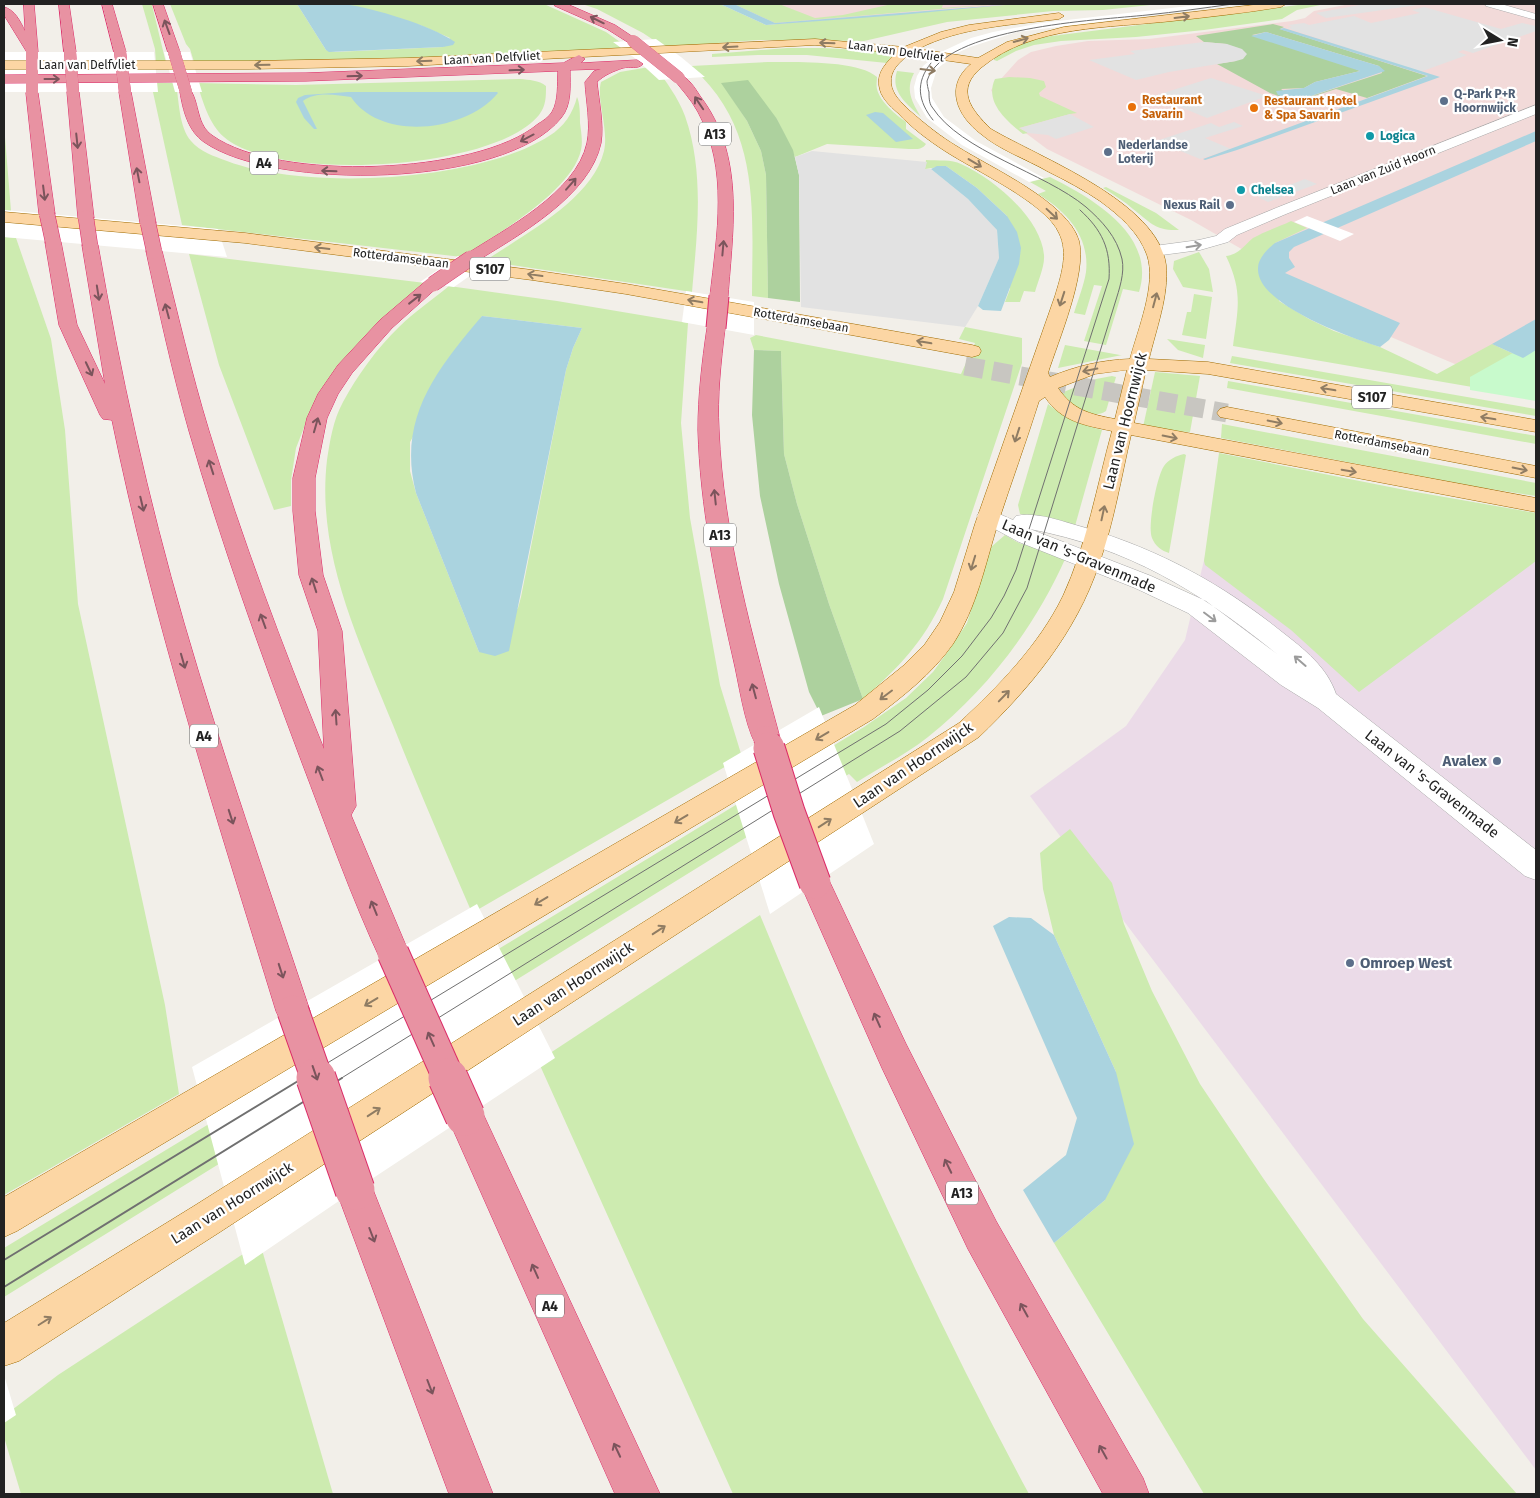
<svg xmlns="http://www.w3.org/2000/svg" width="1540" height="1498" viewBox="0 0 1540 1498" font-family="'Fira Sans',sans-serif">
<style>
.commercial{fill:#f2dad9}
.industrial{fill:#ebdbe8}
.grass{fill:#cdebb0;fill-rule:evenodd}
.forest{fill:#add19e;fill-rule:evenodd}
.park{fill:#c8facc}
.parking{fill:#e2e2e2}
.water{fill:#aad3df}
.pier{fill:#fff}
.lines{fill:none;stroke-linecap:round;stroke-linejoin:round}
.major-tunnel{stroke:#c8c6c1;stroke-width:19;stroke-dasharray:19 9;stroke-linecap:butt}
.minor-casing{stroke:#a9a9a9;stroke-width:1}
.major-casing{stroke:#a06b00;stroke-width:1}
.highway-casing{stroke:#dc2a67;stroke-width:1}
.minor{fill:#fff;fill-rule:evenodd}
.major{fill:#fcd6a4;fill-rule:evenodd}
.highway{fill:#e892a2;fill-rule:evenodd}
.tram-far1{stroke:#707070;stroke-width:1}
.tram{stroke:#707070;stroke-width:2}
.highway-bridge-far5-casing{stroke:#dc2a67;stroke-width:12;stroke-linecap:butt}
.highway-bridge-far4-casing{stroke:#dc2a67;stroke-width:16;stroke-linecap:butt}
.highway-bridge-far3-casing{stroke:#dc2a67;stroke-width:21;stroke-linecap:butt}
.highway-bridge-far2-casing{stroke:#dc2a67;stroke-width:26;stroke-linecap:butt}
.highway-bridge-far1-casing{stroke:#dc2a67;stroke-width:33;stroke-linecap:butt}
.highway-bridge-casing{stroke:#dc2a67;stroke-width:41;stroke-linecap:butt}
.highway-bridge-far5{stroke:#e892a2;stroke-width:12}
.highway-bridge-far4{stroke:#e892a2;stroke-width:15}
.highway-bridge-far3{stroke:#e892a2;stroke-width:19}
.highway-bridge-far2{stroke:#e892a2;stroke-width:24}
.highway-bridge-far1{stroke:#e892a2;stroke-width:31}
.highway-bridge{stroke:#e892a2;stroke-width:39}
.oneway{stroke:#8f7c63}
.oneway2{stroke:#7b545c}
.oneway3{stroke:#9c9c9c}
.service-dot{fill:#5c6f8a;stroke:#fff;stroke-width:2}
.food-dot{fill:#e8710a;stroke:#fff;stroke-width:2}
.culture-dot{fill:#0f9aa8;stroke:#fff;stroke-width:2}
.labels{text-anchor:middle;stroke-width:4.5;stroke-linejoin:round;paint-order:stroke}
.far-street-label{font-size:12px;fill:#222;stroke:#fff}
.far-service-label{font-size:12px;font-weight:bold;fill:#4e5e75;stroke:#fff;text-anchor:start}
.far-food-label{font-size:12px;font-weight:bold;fill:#c56008;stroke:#fff;text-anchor:start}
.far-culture-label{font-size:12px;font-weight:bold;fill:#0d838f;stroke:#fff;text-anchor:start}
.shield{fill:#fff;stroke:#646464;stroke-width:1}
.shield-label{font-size:14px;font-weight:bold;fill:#222}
.street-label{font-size:15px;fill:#222;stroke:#fff}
.service-label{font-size:15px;font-weight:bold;fill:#4e5e75;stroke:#fff;text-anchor:end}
</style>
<rect width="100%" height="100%" fill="#f2efe9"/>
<g class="commercial">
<path d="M732,4H1101L785,29Z"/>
<path d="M1350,4H1536V326L1462,367L1334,313L1245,251L1191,220L1047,149L1019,128L1001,109L991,90L1018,60L1031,52L1056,46L1088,41L1149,39L1292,21L1305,18L1314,11Z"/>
</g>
<path class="industrial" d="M1225,472L1536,517V1470L1030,796L1126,726L1185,640Z"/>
<g class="grass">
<path d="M142,4L152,5L166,63H156L155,49Z"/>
<path d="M170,4H297L326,50L335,52L443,47L450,38L420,25L343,4H544L606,32L630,49L398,60L194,62L190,49L186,44Z"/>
<path d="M582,4H720L766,25L1018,4H1160L1103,10L1053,11L947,22L864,41L758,40L664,47L643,33L597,9Z"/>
<path d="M734,4H779L815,18L843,15L892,4H943L942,8L1000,4L775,23Z"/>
<path d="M1306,4H1325L1297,10L1282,19L1204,30L1136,37L1061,41L1034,45L1016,51L997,61L994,60V56L1016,45L1036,38Z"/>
<path d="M787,48H823L896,52L887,63L807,55H758L712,57V54Z"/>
<path d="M768,62C794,62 859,60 877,77C877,80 876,86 877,89C880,102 896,115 906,122V129L926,144C922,150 916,149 909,149L827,144L795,157L777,119L722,83L747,121L761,151L766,175L768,298L752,296C752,218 761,138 702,77H704L691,66Z"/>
<path d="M655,66C666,82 678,97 685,116C705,173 697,234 692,292L485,261C524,234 592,200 604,151C609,129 596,100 601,82L620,72Z"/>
<path d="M897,71L914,73C905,90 912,102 921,117C907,104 890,92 897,71Z"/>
<path d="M1009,77L1030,78L1044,81L1046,87L1039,93L1040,96L1077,113L1070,114L1019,128L1028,133L1023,134C1007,121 984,102 995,79Z"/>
<path d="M520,79C529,80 539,80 546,86C546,97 546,106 539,115C495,170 277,183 224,137C209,124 203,102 197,83L296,85Z"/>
<path d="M151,83H176C179,101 179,127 191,141C200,152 214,156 227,161C305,191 478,182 549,136C564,127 573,113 577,97C580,103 580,115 580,123C581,131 583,142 581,150C572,191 496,235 462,257L182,225Z"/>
<path d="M4,129L5,137L11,211L4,210Z"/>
<path d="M926,160C937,161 952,159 961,164C993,178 1041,218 1044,255C1045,266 1038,281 1035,292L1024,291L1020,302H1005L1010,289L1007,216L977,188L946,166L925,169Z"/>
<path d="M1050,177C1092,198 1157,235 1139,292L1123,289L1106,345L1084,341L1102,286L1094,285L1085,315L1074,313C1078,300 1084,285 1086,272C1090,236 1066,211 1038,194L1046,191L1030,182Z"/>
<path d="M1106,187L1156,213L1179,230C1155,231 1150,222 1133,209C1124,201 1114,195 1103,188Z"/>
<path d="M1291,221L1307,228L1275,243L1279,301L1309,319L1334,331L1380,347L1437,374L1492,344L1523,358L1536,398L1233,346C1238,308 1243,292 1226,256C1240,254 1243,246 1253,238C1265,231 1279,227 1291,221Z"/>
<path d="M4,237L16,238L51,339L65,430L78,604L165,1005L179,1094L4,1195Z"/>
<path d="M1199,252L1209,269L1213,292L1183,287L1173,269L1174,261Z"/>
<path d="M189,254L425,283L383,319L307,420L296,448L291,480V506L274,510L219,365Z"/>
<path d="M449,286L557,301L688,323L681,423L690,518L720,685L742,757L472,913C445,850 418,788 393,725C359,641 316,553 327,460C330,441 333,420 343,402C357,376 377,348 399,327C414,312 432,300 449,286ZM482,316L582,328L573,348L566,370L521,597L518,608L479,652L416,493L410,471V442Z"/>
<path d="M1194,294L1212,297L1206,339L1182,335L1187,312H1191Z"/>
<path d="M965,327L1022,338V363L943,599C923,643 899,667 863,699L829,604L797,504L784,454L781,351L754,350L750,338L756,335L961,374L975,343L959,339Z"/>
<path d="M1167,339L1205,345L1203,358L1178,350Z"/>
<path d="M1065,345L1120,355H1122L1058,368Z"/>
<path d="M1232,356L1536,409V416L1230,363Z"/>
<path d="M1155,372L1200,376L1190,432L1163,431L1143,427Z"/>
<path d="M1112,376L1116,377L1106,411C1091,421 1071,405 1061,393L1096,379Z"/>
<path d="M1228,381L1536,436V444L1227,388Z"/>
<path d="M1048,404C1064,417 1082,425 1102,430L1075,526L1020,514L1018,505Z"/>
<path d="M1222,424L1536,483V496L1478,487L1221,438Z"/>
<path d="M1219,453L1410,491L1536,513V561L1359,692L1291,630L1205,565L1204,561Z"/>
<path d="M1184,454L1186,455L1169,553C1162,551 1155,546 1152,538C1147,527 1157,476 1164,466C1169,459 1176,456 1184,454Z"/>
<path d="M1005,535L1019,543L1066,557C1035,627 988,689 928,737C907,754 880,767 857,782L849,774L4,1297V1248L657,853L864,727L906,698L933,672L949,650L967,623L991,547Z"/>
<path d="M1070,829L1112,883L1124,924L1152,991L1200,1084L1263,1178L1363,1319L1517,1494H1204L1054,1243L1105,1200L1116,1072L1054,935L1043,889L1040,853Z"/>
<path d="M760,915C841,1112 928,1307 1029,1494H733L538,1061Z"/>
<path d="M260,1243L333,1494H21L4,1437V1416L58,1375Z"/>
</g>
<g class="forest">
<path d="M1273,24L1284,27L1280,29L1427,76L1367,98L1336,89L1295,102L1270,93L1217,64L1236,61L1227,44L1204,42L1196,36ZM1266,32L1379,66L1382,73L1296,101L1281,89L1304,88L1315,82L1360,71L1352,67L1252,35Z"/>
<path d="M748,80L777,119L793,150L799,175L800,302L768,298L766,175L761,151L747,121L721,83Z"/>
<path d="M754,350L781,351L784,454L797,504L829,604L863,699L821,716L809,692L779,584L760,496L752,415Z"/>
</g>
<path class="park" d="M1536,340V401L1470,390V377Z"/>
<g class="parking">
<path d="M1365,4H1425L1326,18L1316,13Z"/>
<path d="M1424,7L1501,29L1522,23L1536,26V31L1473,53L1463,50L1458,52L1467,55L1420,72L1287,28L1292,27L1288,25L1304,23L1309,25L1354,16L1371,23L1420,13L1412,10Z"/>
<path d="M1204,42L1227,44L1242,49L1247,54L1243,59L1236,61L1169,72L1136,80L1089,60L1135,54L1130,51Z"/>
<path d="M1211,78L1267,96L1207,118L1154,96Z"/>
<path d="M1070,114L1094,127L1056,139L1048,135L1028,133L1020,128Z"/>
<path d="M1234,122L1243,126L1205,138L1231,149L1200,159L1156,141L1211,123L1219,127Z"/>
<path d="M812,151L927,162L925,169H931L968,199L987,218L997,230L999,258L978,306L965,327L801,307L799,175L795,157Z"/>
<path d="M1305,179L1317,184L1268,202L1258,197Z"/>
</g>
<g class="water">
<path d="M297,4C312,4 329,2 344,4C373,8 431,25 455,42L453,45L443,47L329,52L326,50Z"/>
<path d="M720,4H734L775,23L1013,4L900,15L766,25Z"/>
<path d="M1284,28L1440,77L1237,150L1205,160L1203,159L1428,76L1279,29Z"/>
<path d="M1266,32L1379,66L1385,71L1296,101L1278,95L1276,91L1304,88L1315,82L1360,71L1251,36Z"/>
<path d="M348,92H497L498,93C466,132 381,142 351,97C337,95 315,91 303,101L317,129H314L304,118L296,102L298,98L305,95Z"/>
<path d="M875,112L883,113L913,139L896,142L866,115Z"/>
<path d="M1536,131V141L1294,247L1289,252V258L1295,267L1285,273L1400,323L1389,340L1380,347C1351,338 1256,305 1258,268C1258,258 1268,249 1275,243Z"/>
<path d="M937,166H946L977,188L1007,216L1017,232L1021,248L1019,264L1001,311L983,310L978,306L999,258L997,230L968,199L931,169Z"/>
<path d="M482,316L582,328L573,348L566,370L509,651L495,656L479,652L416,493C397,419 436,370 482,316Z"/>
<path d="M1536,319V350L1523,358L1492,344Z"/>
<path d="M1009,917L1031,918L1054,935L1116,1072L1134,1144L1105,1200L1054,1243L1023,1190L1066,1155L1077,1118L993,926Z"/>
</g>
<g class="pier">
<path d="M1206,4H1221L1228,6L1017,32L970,47L955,54L937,69L931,88L932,98L944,117L976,141L1044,178L1029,182L962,145L927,118L915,98L914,87L917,76L923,66L939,53L971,38L993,32L1041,23Z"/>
<path d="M656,39L681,57L705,77L659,80L636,59L613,42Z"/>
<path d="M4,52H154L158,92H4Z"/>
<path d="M164,52H190L202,92H175Z"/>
<path d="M4,210L218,229L227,257L4,237Z"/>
<path d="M1307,216L1354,234L1340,241L1294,222Z"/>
<path d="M458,256L491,261L454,287L420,282Z"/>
<path d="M686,291L754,302V335L682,322Z"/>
<path d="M819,707L874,844L770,914L723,763Z"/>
<path d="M477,904L555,1058L355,1190L245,1265L192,1067Z"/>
<path d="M4,1375L16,1415L4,1423Z"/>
</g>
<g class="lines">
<path class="major-tunnel" d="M965,366L1227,413"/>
<g class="minor-casing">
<g id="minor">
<path d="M1485,4H1501L1536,14V20L1486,6Z"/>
<path d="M1536,105V114L1286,214L1237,235L1228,242L1200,250L1154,256L1148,254L1146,251L1148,248L1154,246L1199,240L1216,236L1225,229L1276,208Z"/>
<path d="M988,509L1013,520L1016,516C1033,512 1055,519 1072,524C1150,545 1219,581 1282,632C1304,649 1327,667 1336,694L1536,850V880L1525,876L1318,708L1281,685L1188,613L1135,588L1019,542L980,521L977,516L980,511ZM1030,529C1129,548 1199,591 1277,654L1206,601L1151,576Z"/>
</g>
</g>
<g class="major-casing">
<g id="major">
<path d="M1262,4H1286L1281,7C1245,13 1208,17 1172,21C1110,28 1033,25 982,67C955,89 970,109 991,129C1040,158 1158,202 1166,265C1169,296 1156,329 1149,359L1208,362L1536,420V432L1208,374L1146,370L1134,423L1536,498V512L1131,435C1121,478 1114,522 1099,564C1076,633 1030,688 979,737L220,1232L19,1361L4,1366V1323L194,1206L959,723C999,686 1039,645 1063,596C1087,544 1097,486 1112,431C1084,425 1062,422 1045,397L1039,401C1026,442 1011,483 998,523C985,565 977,607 953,644C932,674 902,697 873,719L17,1231L4,1237V1197L855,705L903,666L925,644L940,622L954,592L975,524L1055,296C1061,276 1069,253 1059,233C1046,203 974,170 945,151C928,140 912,128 898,113C890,106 880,97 879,85C877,72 887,62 896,53L815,45L408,66L249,69H4V61H249L408,58L815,39L904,47L941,32L969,25L1059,13L1064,16L1059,19C1012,25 960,27 918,49L978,58L1007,42L1064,27ZM908,55L971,64C944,86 957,116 981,134C1000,150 1026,159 1047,171C1065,180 1084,190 1100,201C1119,215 1139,232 1147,255C1157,284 1138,329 1130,359C1102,360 1076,366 1050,377L1048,373C1058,341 1087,274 1079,241C1068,202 991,168 958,147C941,137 925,124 910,111C902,103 892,95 891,83C890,70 899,63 908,55ZM1127,370L1115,419C1089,414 1073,410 1058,388L1095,374Z"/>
<path d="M4,212L245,233L532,270L626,284L972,345L979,347L981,351L979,355L972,357L626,294L532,280L245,243L4,222Z"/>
<path d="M1227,407L1536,466V478L1220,417L1217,413L1220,409Z"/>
</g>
</g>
<g class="highway-casing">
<g id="highway">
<path d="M24,4H34L38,52L32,56L28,54L4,15V7C15,10 20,21 25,31Z"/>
<path d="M59,4H69L76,52L74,54L70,56L64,52Z"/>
<path d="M102,4H112L126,52L124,54L120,56L114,52Z"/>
<path d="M153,4H163L180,52L178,54L174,56L168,52Z"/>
<path d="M554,4H567L615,25L639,41L637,43H629L607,29L555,6Z"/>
<path d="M579,55L585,59L581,63L637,60L643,64C637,70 630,66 623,68C614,71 604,75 597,82C599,102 604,124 601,143C590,196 519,235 477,261H465L463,258L465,255C505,229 576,193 587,143C591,124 586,101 585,82L594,71L601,69L570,70C570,86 572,105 561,118C505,188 274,191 204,142C188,131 183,110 180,92L186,88L190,89C200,104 196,125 213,136C278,182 477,175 538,124C543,121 549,117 552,112C559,100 557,84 558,71L306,81L4,83V75L306,73L563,63Z"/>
<path d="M679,74C688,77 695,88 700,96C745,155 733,227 728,296L725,300L719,301L713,300L710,296C717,234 729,169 698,112C691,99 681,89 673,78Z"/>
<path d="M73,88L79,92L94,218L91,221H81L78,218L67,92Z"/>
<path d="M125,88L131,92L156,223L154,226H142L140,223L119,92Z"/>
<path d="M32,89L38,93L55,214L52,217H42L39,214L26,93Z"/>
<path d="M53,237L59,239L61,242L77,325L105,384L82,245L84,242H96L98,245C120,372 148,499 184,623C222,754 267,882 310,1011L305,1022L293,1027L281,1022L276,1011C216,815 153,621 112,420L103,419L100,415L59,325L45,242L47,239Z"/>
<path d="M154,246L160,248L162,251C177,311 191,372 209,431C242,539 282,645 324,749L318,631L299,575L293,511V478L307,418L318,394L338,365L380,320L427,280H439L441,284L392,328L352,373L338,394L327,418L315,478V511L323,575L342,631L356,806L351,815L409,953L404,963L393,968L382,963C351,897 327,828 301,760C260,651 221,542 189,431C172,371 159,311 146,251L148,248Z"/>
<path d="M716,323L722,324L725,328C721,362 717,396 719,430C723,534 753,638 780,738L776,745L766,748L756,745C744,723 739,683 733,658C716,583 700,506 698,430C698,396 702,362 707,328L710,324Z"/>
<path d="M815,870L826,874L906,1044L996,1221L1143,1478L1149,1494H1103L968,1249L882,1068L800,883L804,874Z"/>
<path d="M465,1098L478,1103L660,1494H615L447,1116L452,1103Z"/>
<path d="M355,1171L368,1177L493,1494H449L336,1190L342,1177Z"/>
</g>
</g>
<use href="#minor" class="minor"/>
<use href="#major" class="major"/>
<use href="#highway" class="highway"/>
<g class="tram-far1">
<path d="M931,63C915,83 918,101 933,120"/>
<path d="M301,1079L886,724L928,690L962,656L991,618L1004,596L1016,570L1109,279C1111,249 1102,230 1080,210"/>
<path d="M340,1079L900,731L966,677L1003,633L1027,588L1115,303C1119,290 1125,273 1122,259C1117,237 1102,221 1086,207C1044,172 961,152 932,107C929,103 929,97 929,92C928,89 927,84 927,81C943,27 1099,20 1147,15C1176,12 1204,8 1233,4"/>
</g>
<g class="tram">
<path d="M4,1260L303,1078"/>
<path d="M4,1287L342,1078"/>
</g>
<g class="highway-bridge-far5-casing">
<g id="highway-bridge-far5">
<path d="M633,41L679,78"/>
<path d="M32,52V93"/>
<path d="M70,52L73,92"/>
<path d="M120,52L125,92"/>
<path d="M174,52L186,92"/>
</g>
</g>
<g class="highway-bridge-far4-casing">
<g id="highway-bridge-far4">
<path d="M47,214L53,242"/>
<path d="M86,218L90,245"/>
<path d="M148,223L154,251"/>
<path d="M433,284L471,258"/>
</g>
</g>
<g class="highway-bridge-far3-casing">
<path id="highway-bridge-far3" d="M716,328L719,296"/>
</g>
<g class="highway-bridge-far2-casing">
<path id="highway-bridge-far2" d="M766,738L770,750"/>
</g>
<g class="highway-bridge-far1-casing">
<g id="highway-bridge-far1">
<path d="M769,748L789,812L815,883"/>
<path d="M393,953L449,1079"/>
<path d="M293,1011L317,1079"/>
</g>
</g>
<g class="highway-bridge-casing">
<g id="highway-bridge">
<path d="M316,1078L355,1190"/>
<path d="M448,1078L465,1116"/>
</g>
</g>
<use href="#highway-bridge-far5" class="highway-bridge-far5"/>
<use href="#highway-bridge-far4" class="highway-bridge-far4"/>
<use href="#highway-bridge-far3" class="highway-bridge-far3"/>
<use href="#highway-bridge-far2" class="highway-bridge-far2"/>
<use href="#highway-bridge-far1" class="highway-bridge-far1"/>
<use href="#highway-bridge" class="highway-bridge"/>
</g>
<defs><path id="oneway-shaft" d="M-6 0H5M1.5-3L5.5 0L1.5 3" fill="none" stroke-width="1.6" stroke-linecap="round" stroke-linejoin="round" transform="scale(1.25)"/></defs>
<g class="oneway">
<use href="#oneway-shaft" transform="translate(1182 17) rotate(-7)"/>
<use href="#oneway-shaft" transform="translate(1021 40) rotate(-15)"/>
<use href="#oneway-shaft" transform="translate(827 43) rotate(-178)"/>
<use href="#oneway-shaft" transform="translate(730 47) rotate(177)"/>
<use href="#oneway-shaft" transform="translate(424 61) rotate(178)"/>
<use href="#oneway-shaft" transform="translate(262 65) rotate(179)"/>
<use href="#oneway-shaft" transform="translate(928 70) rotate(7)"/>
<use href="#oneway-shaft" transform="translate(975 163) rotate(31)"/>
<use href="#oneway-shaft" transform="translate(1052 214) rotate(43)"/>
<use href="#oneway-shaft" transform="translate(322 248) rotate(-173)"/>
<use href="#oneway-shaft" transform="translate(535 275) rotate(-172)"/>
<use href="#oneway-shaft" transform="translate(1062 299) rotate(108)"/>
<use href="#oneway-shaft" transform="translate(1155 300) rotate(-75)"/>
<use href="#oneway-shaft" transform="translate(695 301) rotate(-170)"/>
<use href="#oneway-shaft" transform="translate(924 342) rotate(-170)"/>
<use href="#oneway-shaft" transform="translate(1090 370) rotate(169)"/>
<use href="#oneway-shaft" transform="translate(1328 389) rotate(-170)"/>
<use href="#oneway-shaft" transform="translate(1488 418) rotate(-170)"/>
<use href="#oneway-shaft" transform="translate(1275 422) rotate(11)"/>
<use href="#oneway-shaft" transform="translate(1017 435) rotate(108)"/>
<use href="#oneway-shaft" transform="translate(1170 437) rotate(11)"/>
<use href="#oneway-shaft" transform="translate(1520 469) rotate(11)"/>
<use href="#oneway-shaft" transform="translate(1349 471) rotate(10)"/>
<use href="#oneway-shaft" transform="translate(1103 513) rotate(-78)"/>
<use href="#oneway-shaft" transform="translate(973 563) rotate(107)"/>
<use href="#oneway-shaft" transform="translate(886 695) rotate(143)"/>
<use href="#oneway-shaft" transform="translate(1004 696) rotate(-46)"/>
<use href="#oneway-shaft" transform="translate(822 736) rotate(149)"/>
<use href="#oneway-shaft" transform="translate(681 819) rotate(149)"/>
<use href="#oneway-shaft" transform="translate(825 823) rotate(-33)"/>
<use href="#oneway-shaft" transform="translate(541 901) rotate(149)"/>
<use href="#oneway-shaft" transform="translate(659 930) rotate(-33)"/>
<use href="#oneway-shaft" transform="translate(371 1002) rotate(149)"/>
<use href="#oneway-shaft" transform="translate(374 1112) rotate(-33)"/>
<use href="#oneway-shaft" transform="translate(45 1321) rotate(-32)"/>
</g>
<g class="oneway2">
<use href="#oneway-shaft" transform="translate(597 20) rotate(-154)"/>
<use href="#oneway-shaft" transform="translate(167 27) rotate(-110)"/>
<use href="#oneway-shaft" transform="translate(517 70) rotate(-2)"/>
<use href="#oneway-shaft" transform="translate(355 76) rotate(-2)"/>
<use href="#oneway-shaft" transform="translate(52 79)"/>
<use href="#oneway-shaft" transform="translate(699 103) rotate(-124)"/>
<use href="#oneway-shaft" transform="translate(527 138) rotate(152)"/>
<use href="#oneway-shaft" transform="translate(77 141) rotate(84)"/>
<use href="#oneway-shaft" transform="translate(329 171) rotate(-178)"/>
<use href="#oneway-shaft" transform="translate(138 175) rotate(-101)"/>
<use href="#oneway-shaft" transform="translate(571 184) rotate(-49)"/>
<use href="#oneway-shaft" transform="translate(44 193) rotate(83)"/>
<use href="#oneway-shaft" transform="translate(723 248) rotate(-85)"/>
<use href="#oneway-shaft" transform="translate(98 293) rotate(81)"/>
<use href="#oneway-shaft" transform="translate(415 299) rotate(-38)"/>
<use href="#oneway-shaft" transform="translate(167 311) rotate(-105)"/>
<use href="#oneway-shaft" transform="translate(89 369) rotate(65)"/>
<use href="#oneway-shaft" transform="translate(316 425) rotate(-74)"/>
<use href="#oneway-shaft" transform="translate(211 467) rotate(-108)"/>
<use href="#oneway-shaft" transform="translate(715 497) rotate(-96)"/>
<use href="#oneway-shaft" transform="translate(142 504) rotate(77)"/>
<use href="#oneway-shaft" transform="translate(314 585) rotate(-108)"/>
<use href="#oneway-shaft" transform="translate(263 621) rotate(-110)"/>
<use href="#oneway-shaft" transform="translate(183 661) rotate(74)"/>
<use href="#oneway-shaft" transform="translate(754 691) rotate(-105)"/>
<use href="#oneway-shaft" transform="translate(336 717) rotate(-94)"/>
<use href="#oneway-shaft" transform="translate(320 773) rotate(-111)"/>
<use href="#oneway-shaft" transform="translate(231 817) rotate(72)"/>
<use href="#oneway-shaft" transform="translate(374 908) rotate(-112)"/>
<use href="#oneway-shaft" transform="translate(281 971) rotate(72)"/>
<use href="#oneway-shaft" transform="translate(877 1020) rotate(-114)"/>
<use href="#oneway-shaft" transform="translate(431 1039) rotate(-114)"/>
<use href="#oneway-shaft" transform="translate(315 1073) rotate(71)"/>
<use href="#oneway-shaft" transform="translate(948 1166) rotate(-116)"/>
<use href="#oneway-shaft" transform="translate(372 1235) rotate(69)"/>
<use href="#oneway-shaft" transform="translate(535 1271) rotate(-114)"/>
<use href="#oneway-shaft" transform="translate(1024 1310) rotate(-119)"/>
<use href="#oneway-shaft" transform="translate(430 1387) rotate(69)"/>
<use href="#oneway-shaft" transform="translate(617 1450) rotate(-115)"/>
<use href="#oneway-shaft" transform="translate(1103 1452) rotate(-119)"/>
</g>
<g class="oneway3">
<use href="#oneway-shaft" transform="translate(1194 246) rotate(-9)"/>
<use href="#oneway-shaft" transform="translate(1210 617) rotate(37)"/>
<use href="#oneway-shaft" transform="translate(1300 661) rotate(-139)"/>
</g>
<g class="service-dot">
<circle cx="1444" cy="101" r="5"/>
<circle cx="1108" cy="152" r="5"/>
<circle cx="1230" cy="205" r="5"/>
<circle cx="1497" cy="761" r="5"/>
<circle cx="1350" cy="963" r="5"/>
</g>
<g class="food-dot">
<circle cx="1132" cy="107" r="5"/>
<circle cx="1254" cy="108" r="5"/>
</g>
<g class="culture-dot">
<circle cx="1370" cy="136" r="5"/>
<circle cx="1241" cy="190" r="5"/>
</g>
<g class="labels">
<g class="far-street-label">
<text transform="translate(896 51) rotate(8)" y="4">Laan van Delfvliet</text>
<text transform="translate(492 58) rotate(-3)" y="4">Laan van Delfvliet</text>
<text x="87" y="69">Laan van Delfvliet</text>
<text transform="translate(1383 170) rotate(-22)" y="4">Laan van Zuid Hoorn</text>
<text transform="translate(401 258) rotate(7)" y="4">Rotterdamsebaan</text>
<text transform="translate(801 320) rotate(10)" y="4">Rotterdamsebaan</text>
<text transform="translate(1382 443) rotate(11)" y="4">Rotterdamsebaan</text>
</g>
<g class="far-service-label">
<text x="1454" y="98">Q-Park P+R<tspan x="1454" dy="14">Hoornwijck</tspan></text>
<text x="1118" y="149">Nederlandse<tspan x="1118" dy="14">Loterij</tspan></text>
<text x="1220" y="209" text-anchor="end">Nexus Rail</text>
</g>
<g class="far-food-label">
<text x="1142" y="104">Restaurant<tspan x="1142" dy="14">Savarin</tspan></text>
<text x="1264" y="105">Restaurant Hotel<tspan x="1264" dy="14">&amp; Spa Savarin</tspan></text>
</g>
<g class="far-culture-label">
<text x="1380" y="140">Logica</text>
<text x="1251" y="194">Chelsea</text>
</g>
<g class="shield">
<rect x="699" y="122.5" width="32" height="23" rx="4"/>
<rect x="250" y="151.5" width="28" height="23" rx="4"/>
<rect x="470" y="257.5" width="40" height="23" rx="4"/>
<rect x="1352" y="385.5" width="40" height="23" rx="4"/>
<rect x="704" y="523.5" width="32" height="23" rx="4"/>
<rect x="190" y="724.5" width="28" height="23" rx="4"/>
<rect x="946" y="1181.5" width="32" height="23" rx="4"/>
<rect x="536" y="1294.5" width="28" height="23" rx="4"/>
</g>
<g class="shield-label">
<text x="715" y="139">A13</text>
<text x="264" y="168">A4</text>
<text x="490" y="274">S107</text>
<text x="1372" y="402">S107</text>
<text x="720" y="540">A13</text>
<text x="204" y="741">A4</text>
<text x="962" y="1198">A13</text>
<text x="550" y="1311">A4</text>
</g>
<g class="street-label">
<text transform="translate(1125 421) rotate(-76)" y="5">Laan van Hoornwijck</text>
<text transform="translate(1079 556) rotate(23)" y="5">Laan van 's-Gravenmade</text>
<text transform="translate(913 765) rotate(-34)" y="5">Laan van Hoornwijck</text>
<text transform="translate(1432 784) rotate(38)" y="5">Laan van 's-Gravenmade</text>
<text transform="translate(573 984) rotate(-33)" y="5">Laan van Hoornwijck</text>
<text transform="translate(232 1203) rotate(-32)" y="5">Laan van Hoornwijck</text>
</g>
<g class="service-label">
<text x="1487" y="766">Avalex</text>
<text x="1360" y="968" text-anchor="start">Omroep West</text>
</g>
</g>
<rect width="1540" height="1498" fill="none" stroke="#222222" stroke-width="10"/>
<g transform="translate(1500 40) rotate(100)" stroke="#ffffff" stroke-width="4" paint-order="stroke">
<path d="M0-4L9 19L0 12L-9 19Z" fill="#222222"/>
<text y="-8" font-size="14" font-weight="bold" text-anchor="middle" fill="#222222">N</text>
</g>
</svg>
